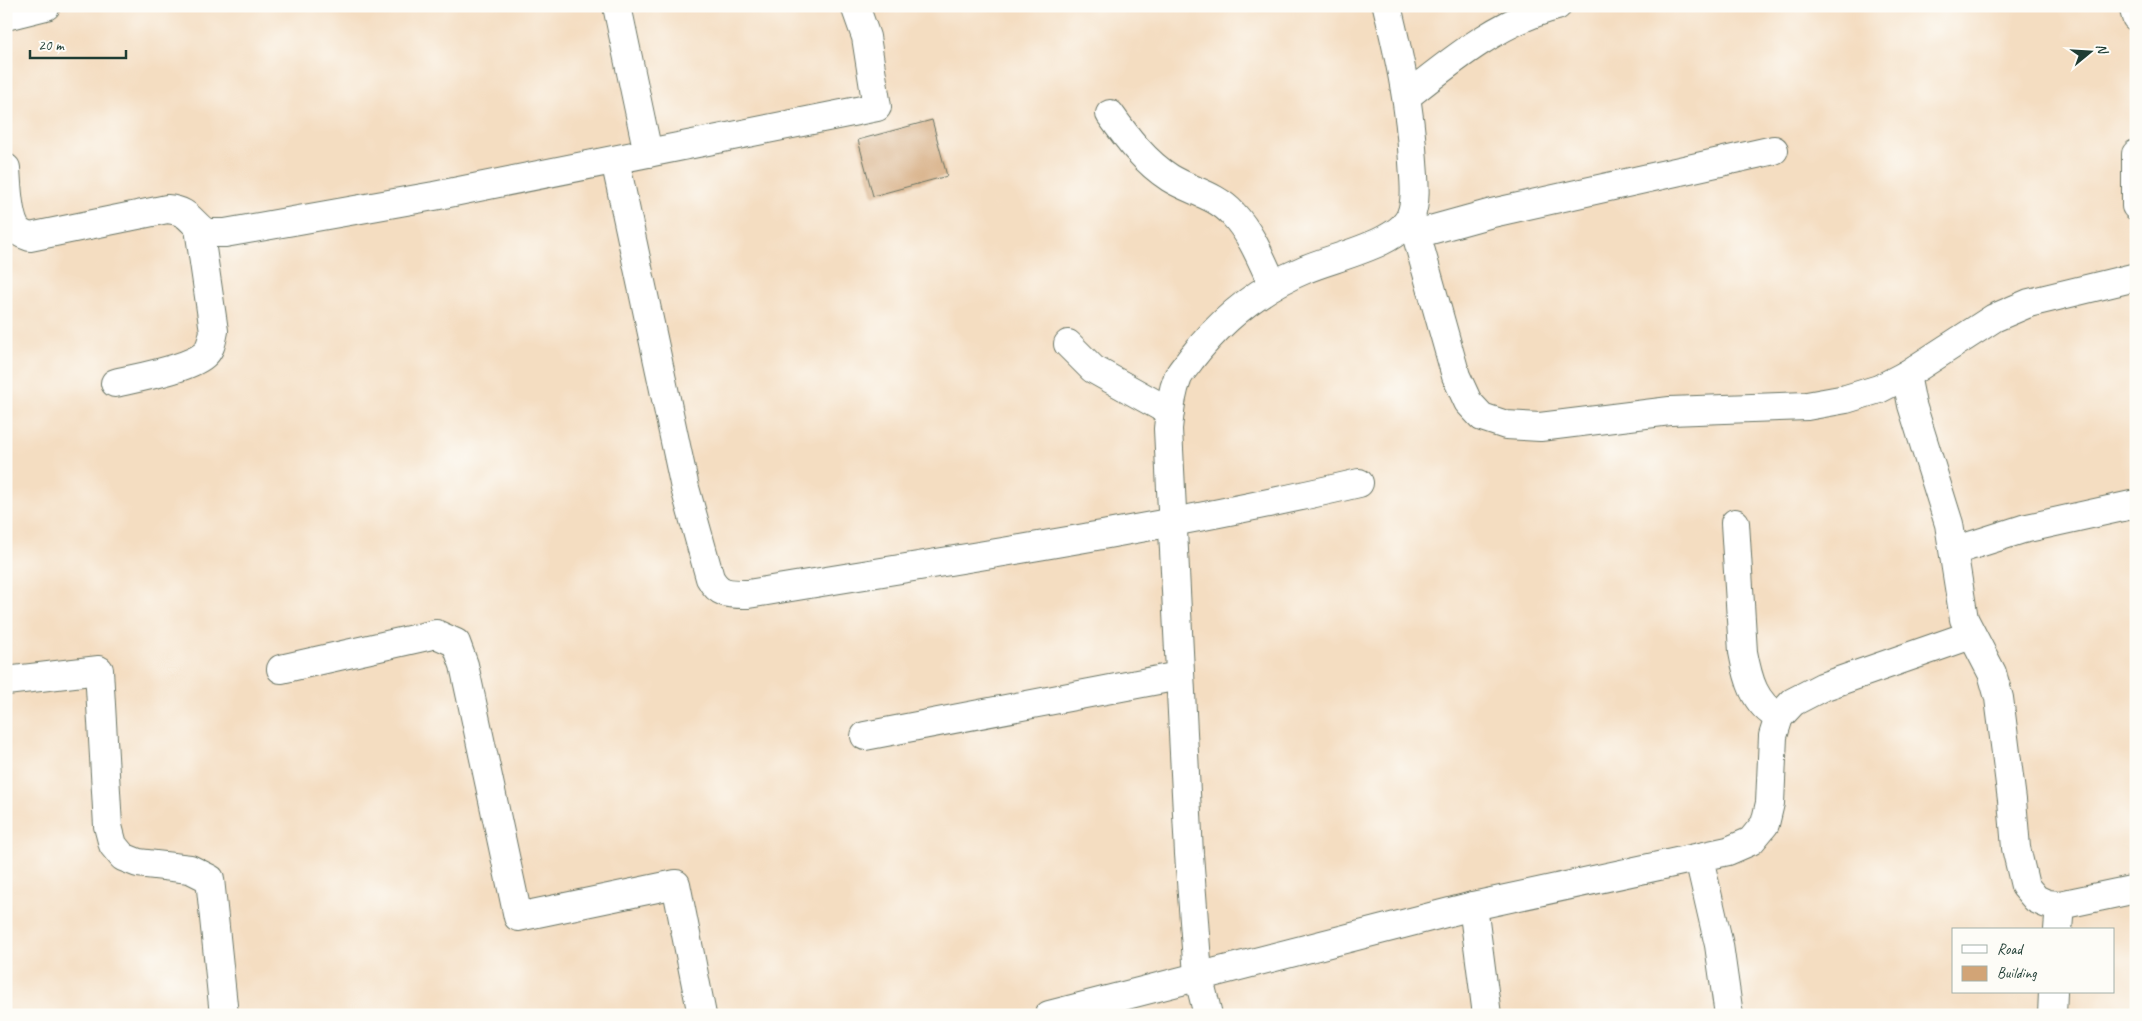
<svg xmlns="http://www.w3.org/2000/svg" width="2142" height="1021" viewBox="0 0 2142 1021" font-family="Caveat,sans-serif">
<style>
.building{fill:#d2a476}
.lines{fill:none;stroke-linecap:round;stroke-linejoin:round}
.minor-casing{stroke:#6a7565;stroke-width:30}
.minor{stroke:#fff;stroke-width:28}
</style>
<rect width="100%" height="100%" fill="#fdfcf7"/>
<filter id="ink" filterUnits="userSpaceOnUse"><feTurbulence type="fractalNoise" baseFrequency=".02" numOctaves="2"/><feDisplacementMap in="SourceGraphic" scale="10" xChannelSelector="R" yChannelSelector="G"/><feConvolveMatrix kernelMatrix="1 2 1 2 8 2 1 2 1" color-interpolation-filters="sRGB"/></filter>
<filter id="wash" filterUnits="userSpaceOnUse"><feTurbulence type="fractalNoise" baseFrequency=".0096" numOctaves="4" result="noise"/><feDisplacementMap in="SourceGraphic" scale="20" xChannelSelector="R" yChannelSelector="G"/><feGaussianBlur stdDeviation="1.12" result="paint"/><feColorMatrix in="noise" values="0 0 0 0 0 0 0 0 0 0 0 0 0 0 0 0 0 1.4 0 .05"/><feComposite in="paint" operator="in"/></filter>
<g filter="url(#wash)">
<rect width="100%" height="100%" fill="#f4ddc1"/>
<g id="blocks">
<path class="building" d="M932,120L947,176L873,196L858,140Z"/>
</g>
</g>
<g filter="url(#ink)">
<use href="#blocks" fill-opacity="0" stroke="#6a7565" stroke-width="1"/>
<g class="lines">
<g class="minor-casing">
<g id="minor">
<path d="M617,6L648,153"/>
<path d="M2133,6L2136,17"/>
<path d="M6,16L46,6"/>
<path d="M1407,96C1451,61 1501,20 1557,6"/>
<path d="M1110,114C1127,138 1145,162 1170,178C1191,191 1216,195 1233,214C1251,233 1262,261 1273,285"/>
<path d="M2136,154V206"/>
<path d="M615,160L685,488L710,578C719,595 730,594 748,594C952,560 1158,530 1359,483"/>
<path d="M6,168C7,183 8,221 19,232C22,234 27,236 30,237L167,209C190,211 189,221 206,233H225L434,196L877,107L866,37L855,6"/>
<path d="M1411,216L1456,376L1468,402L1482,417L1506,425L1540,427L1670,411L1807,406L1846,399L1879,389L1906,375L1994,318L2029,303L2136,277"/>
<path d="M1416,234L1492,213L1774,150"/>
<path d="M1068,344L1093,369L1170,412"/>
<path d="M1906,375L1912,405L1949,524L1964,619L1992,673L1999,698L2012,800L2016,848L2025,886L2036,899L2047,904L2060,905L2136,889"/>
<path d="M115,383C136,378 188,369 204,355C211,349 212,340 214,331L199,228"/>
<path d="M1735,523L1743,652C1748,679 1754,704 1779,717"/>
<path d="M1954,551L2023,529L2136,504"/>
<path d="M281,669L436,634L456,643L464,665L518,917L676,884L702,1015"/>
<path d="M6,681L99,670L108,826L113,845L123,857L138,863L190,869L210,879L224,1015"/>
<path d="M865,736L1179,676"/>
<path d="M1699,858L1719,945L1729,1015"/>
<path d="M1473,906L1487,1015"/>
<path d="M2058,930L2060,905"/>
<path d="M1049,1015L1473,906L1728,851L1751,841L1765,824L1770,803L1773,736L1779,717L1793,702L1822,687L1971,635"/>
<path d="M1208,1015L1198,975L1189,854L1168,429C1170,411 1171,394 1178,377C1181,371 1187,365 1191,359C1221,320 1260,288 1306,269C1333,257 1400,244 1411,215C1417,199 1414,179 1413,162C1410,106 1400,60 1387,6"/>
<path d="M2052,1015L2053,992"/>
</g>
</g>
<use href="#minor" class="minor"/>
</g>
</g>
<rect width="2142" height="1021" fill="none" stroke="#fdfcf7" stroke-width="25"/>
<rect x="1952" y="928" width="162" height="65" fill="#fdfcf7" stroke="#a4b0a9"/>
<rect x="1962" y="945" width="25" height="8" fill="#ffffff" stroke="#a4b0a9"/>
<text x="1997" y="954" font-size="15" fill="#1f3d34">Road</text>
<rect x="1962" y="966" width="25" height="15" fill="#d2a476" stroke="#a4b0a9"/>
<text x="1997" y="978" font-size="15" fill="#1f3d34">Building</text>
<g transform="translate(2090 52) rotate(72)" stroke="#fdfcf7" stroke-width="4" paint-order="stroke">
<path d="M0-4L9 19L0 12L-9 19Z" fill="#1f3d34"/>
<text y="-8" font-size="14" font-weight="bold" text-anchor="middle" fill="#1f3d34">N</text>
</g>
<path d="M30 50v8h96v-8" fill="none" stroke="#1f3d34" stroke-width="2.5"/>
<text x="38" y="50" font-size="15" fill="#1f3d34" stroke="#fdfcf7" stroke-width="4" paint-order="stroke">20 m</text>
</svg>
